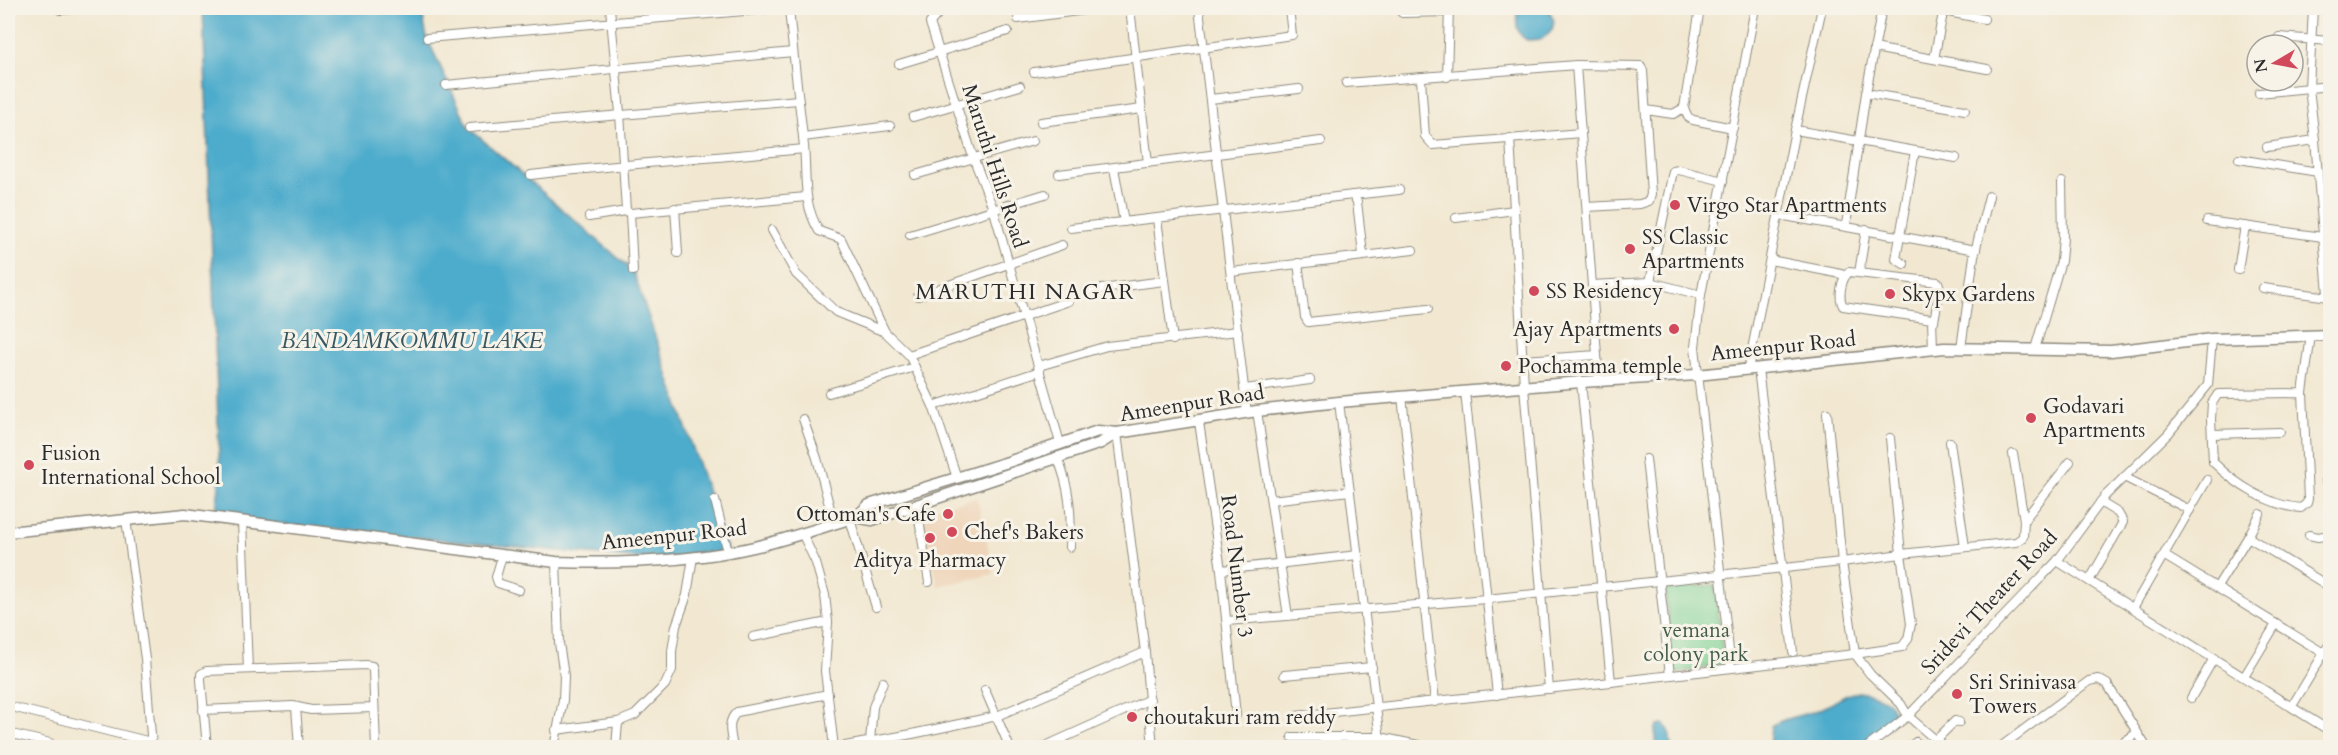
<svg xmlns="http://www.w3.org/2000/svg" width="2338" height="755" viewBox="0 0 2338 755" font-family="Cardo,serif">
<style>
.built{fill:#efd6bb}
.green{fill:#7fd294;stroke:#557e60;stroke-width:1.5}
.water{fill:#4eaccc;stroke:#3c6c7c;stroke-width:1.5}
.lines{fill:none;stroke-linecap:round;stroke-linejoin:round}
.street-casing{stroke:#8e8a7e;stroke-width:10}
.secondary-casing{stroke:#8e8a7e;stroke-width:13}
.street{stroke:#fff;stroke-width:8}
.secondary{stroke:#fff;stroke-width:10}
.poi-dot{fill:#d1495b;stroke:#f7f3e8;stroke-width:2}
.labels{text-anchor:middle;stroke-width:6;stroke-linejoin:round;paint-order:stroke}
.street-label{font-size:21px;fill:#2b2b2b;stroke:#f7f3e8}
.poi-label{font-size:21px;fill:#2b2b2b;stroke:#f7f3e8;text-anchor:start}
.park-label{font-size:21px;fill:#445d4a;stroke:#f7f3e8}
.neighbourhood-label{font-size:22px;letter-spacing:1.5px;fill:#2b2b2b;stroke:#f7f3e8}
.water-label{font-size:22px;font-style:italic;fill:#375863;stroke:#f7f3e8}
</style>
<rect width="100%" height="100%" fill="#f7f3e8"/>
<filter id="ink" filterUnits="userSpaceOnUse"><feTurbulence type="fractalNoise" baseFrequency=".0167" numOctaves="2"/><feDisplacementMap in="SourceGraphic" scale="12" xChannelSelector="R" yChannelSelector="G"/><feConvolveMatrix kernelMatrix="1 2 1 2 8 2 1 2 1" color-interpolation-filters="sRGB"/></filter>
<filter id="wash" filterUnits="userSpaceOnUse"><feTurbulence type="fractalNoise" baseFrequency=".008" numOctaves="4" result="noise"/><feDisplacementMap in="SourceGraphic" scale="24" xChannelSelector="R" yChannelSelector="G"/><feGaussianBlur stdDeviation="1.35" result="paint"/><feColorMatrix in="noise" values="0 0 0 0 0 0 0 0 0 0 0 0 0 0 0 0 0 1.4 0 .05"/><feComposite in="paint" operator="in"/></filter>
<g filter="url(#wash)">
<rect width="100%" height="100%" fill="#f2e8d2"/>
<path class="built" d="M977,498L994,574L938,586L922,511Z"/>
<path class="green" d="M1715,585L1724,664L1673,674L1665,589Z"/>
<g class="water">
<path d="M203,8H421L427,38L469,128L633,271L728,552L653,560L215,518L220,478Z"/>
<path d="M1524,8H1548L1554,21L1552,30L1542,39L1527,40C1516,34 1516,25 1517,14Z"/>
<path d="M1859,692C1878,696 1891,696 1895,718L1888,728L1862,747L1769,748L1771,726C1788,715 1808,716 1825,707C1840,700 1841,695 1859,692Z"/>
<path d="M1663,724L1669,730L1671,747H1657L1655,730L1658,725Z"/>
</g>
</g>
<g filter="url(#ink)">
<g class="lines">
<g class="street-casing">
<g id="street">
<path d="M610,8L620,113L626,211L630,213L806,197"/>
<path d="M789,8C793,54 799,100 804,146C807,178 802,202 819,231L841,239L885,332L909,355L933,406L957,478"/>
<path d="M943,8L930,23L973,157L994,211L1060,443"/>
<path d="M1130,8L1148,163"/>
<path d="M1199,8L1247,413"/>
<path d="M1397,8L1402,13L1449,12"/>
<path d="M1700,8L1684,108L1688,117L1693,120L1733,128"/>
<path d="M2313,8L2309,88L2315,140L2330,317"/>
<path d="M60,10L88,8"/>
<path d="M1943,11L1984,19"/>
<path d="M1018,19L1100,8"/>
<path d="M2279,37L2330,41"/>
<path d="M427,38L779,8"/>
<path d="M1874,48L1987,69"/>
<path d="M1934,59L1944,8"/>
<path d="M899,64L1008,31"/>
<path d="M1034,72L1292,35L1289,8"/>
<path d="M1447,77L1449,8"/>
<path d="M1421,79L1425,136L1433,145L1581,133"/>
<path d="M1346,83L1576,65L1641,66L1643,71L1651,194L1649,201L1640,204L1587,207"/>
<path d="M446,85L793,52"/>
<path d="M1866,93L1965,110"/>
<path d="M2259,93L2330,86"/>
<path d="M1210,99L1299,89"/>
<path d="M1646,110L1673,114L1684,108"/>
<path d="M913,117L1020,86"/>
<path d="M1041,122L1142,109"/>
<path d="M469,128L798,100"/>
<path d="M1795,130L1956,158"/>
<path d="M803,137L890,126"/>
<path d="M1510,138L1524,386L1549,689"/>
<path d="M2267,147L2315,140"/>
<path d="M2239,159L2318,172"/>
<path d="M1114,168L1124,222"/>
<path d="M1059,174L1321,141"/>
<path d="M531,175C622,164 713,158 804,149"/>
<path d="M915,175L1033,141"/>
<path d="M1353,195L1399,190"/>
<path d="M675,208L678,253"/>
<path d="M630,213L633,271"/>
<path d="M1779,215L1976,250"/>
<path d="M589,217L626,211"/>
<path d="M1456,218L1514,210"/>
<path d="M1157,219L1173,340"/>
<path d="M2207,221L2330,238"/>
<path d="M1846,225L1866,93L1882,8"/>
<path d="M1071,228L1353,195L1357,202L1363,254"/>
<path d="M772,230L796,274L836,312L885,332"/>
<path d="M910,235L1045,194"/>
<path d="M1770,260L1841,274"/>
<path d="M1298,263L1305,317L1308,322L1428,309"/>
<path d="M1904,264L1896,259L1915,151"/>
<path d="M2238,270L2245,226"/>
<path d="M1231,272L1413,250"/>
<path d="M1859,273L1866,229"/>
<path d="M1592,285L1650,282"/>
<path d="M2263,288L2329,297"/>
<path d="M1086,291L1164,281"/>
<path d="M1701,295L1650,282L1673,171L1679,170L1723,181"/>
<path d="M918,296L1062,245"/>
<path d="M1961,348L1974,256L1989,196"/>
<path d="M1933,349L1932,319L1843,306C1838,297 1841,279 1849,272L1938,282L1940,288L1934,321"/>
<path d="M2035,349L2061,261L2063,238L2062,182"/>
<path d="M909,355L1069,301"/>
<path d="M1597,355L1599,381"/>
<path d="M1524,360L1597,355L1576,65"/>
<path d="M1039,366L1107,346L1238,331"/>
<path d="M1758,369L1793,652"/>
<path d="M1748,370L1795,130L1822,8"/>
<path d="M1581,382L1611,682"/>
<path d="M1245,389L1310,380"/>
<path d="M1465,392L1497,695"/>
<path d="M829,393L915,367"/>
<path d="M2303,393L2218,394L2212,403L2211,419L2213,462C2235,484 2269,506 2301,508L2307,503L2308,499L2303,393L2311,335"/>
<path d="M1402,396L1435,702"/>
<path d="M1339,402L1381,748"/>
<path d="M933,406L1040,371"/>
<path d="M1257,411L1288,616"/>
<path d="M1827,413L1842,562L1855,654L1870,674L1901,704L1908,716L1945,748"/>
<path d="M803,419L817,458L834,524"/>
<path d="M1199,422L1221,570L1236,715"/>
<path d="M1117,433L1145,652L1153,748"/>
<path d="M2213,434L2280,432"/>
<path d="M1950,442L1965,547"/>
<path d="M1057,457C1070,487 1072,515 1070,547"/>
<path d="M1646,459L1670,675"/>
<path d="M2124,477L2190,510"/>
<path d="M2326,481L2330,480"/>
<path d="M715,500L728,552"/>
<path d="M1271,500L1350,491"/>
<path d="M917,507L929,582"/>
<path d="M126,519L145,659L152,748"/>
<path d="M850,519L876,607"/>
<path d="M2024,520L2070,462"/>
<path d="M242,521L248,669"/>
<path d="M802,533L816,563L825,595L828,622L825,671L834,748"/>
<path d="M2309,535L2318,537L2330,535"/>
<path d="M2248,537L2260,514"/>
<path d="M502,556L496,577L498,583L519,590"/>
<path d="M2165,556L2330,657"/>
<path d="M2057,561L2330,731"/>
<path d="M1221,570L1358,555"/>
<path d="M2089,581L2123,522L2118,513L2100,502"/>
<path d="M2217,587L2248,537L2330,587"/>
<path d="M2133,608L2207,480"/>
<path d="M1227,621L1486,599L1842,562L1901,554L2016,542L2023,537L2024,520L2013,454"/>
<path d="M753,637L828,622"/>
<path d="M1731,668L1695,347L1701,295L1755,8"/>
<path d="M1284,675L1372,667"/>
<path d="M2244,677L2276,624"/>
<path d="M985,690L1010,748"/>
<path d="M2191,698L2214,658"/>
<path d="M8,706L151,742"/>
<path d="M2292,706L2330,643"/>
<path d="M296,707L299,748"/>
<path d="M203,710L293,706L311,710L374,708"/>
<path d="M1296,716L1611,682L1855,654L1902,647L1908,639L1911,624L1901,554L1890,438"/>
<path d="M556,730L618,722L635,715L665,685L672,670V651L676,626L687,595L693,557"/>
<path d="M8,733L50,743"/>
<path d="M1292,737H1380L1432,748"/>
<path d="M1936,740L1955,721L1959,722"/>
<path d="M870,741L873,707L883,682"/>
<path d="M207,748L201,680V674L206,671L366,665L372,666L373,670L376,748"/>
<path d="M554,748L563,700L564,676L559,643L556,562"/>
<path d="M616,748L618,722"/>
<path d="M733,748C731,734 726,722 737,712L828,694"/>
<path d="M834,748L912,734L997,716L1145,652"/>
<path d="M1041,748L1150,699"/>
<path d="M1152,748H1174"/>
<path d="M1866,748L1908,716L2057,561L2105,496L2168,434L2208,385L2212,339"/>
<path d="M1908,748L1916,742L1923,748"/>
<path d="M1999,748L2089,681L2098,679L2107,684L2147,748"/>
<path d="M2115,748L2137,733"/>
</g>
</g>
<g class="secondary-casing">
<g id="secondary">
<path d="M856,517L869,505L1008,462L1098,431L1117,433"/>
<path d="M8,532L185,514L556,562C622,564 690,562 754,547C788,539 822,527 856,517L872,520L1101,443L1117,433L1257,411L1339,402L1581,382L1697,375L1944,348L2111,351L2212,339L2330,335"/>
</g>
</g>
<use href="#street" class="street"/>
<use href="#secondary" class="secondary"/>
</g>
</g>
<g class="poi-dot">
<circle cx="1675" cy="205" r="6"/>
<circle cx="1630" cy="249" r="6"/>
<circle cx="1534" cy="291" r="6"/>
<circle cx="1890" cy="294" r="6"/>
<circle cx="1674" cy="329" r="6"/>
<circle cx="1506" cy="366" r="6"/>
<circle cx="2031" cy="418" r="6"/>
<circle cx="29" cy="465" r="6"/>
<circle cx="948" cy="514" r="6"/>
<circle cx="952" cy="532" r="6"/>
<circle cx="930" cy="538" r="6"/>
<circle cx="1957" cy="694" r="6"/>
<circle cx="1132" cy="717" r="6"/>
</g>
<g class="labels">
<g class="street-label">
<text transform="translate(995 166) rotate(72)" y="7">Maruthi Hills Road</text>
<text transform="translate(1783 346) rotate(-6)" y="7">Ameenpur Road</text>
<text transform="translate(1192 403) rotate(-9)" y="7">Ameenpur Road</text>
<text transform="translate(674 535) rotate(-6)" y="7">Ameenpur Road</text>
<text transform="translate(1237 566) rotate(83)" y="7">Road Number 3</text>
<text transform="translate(1989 602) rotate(-47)" y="7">Sridevi Theater Road</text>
</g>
<g class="poi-label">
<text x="1687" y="212">Virgo Star Apartments</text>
<text x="1642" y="244">SS Classic<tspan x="1642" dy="24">Apartments</tspan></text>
<text x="1546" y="298">SS Residency</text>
<text x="1902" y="301">Skypx Gardens</text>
<text x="1662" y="336" text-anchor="end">Ajay Apartments</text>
<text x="1518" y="373">Pochamma temple</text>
<text x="2043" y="413">Godavari<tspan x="2043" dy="24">Apartments</tspan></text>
<text x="41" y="460">Fusion<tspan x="41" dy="24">International School</tspan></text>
<text x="936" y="521" text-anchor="end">Ottoman's Cafe</text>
<text x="964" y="539">Chef's Bakers</text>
<text x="930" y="567" text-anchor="middle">Aditya Pharmacy</text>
<text x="1969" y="689">Sri Srinivasa<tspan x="1969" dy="24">Towers</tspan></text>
<text x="1144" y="724">choutakuri ram reddy</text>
</g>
<g class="park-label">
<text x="1696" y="637">vemana<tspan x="1696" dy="24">colony park</tspan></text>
</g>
<g class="neighbourhood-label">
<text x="1025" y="299">MARUTHI NAGAR</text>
</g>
<g class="water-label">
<text x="412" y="348">BANDAMKOMMU LAKE</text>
</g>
</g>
<rect width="2338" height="755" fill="none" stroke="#f7f3e8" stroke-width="30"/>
<g transform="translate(2275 63) rotate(260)"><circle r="28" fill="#f7f3e8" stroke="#a5a39c" stroke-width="1.5"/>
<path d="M0-4.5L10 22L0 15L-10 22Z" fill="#d1495b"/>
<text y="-9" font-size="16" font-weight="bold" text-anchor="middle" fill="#2b2b2b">N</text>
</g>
</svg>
